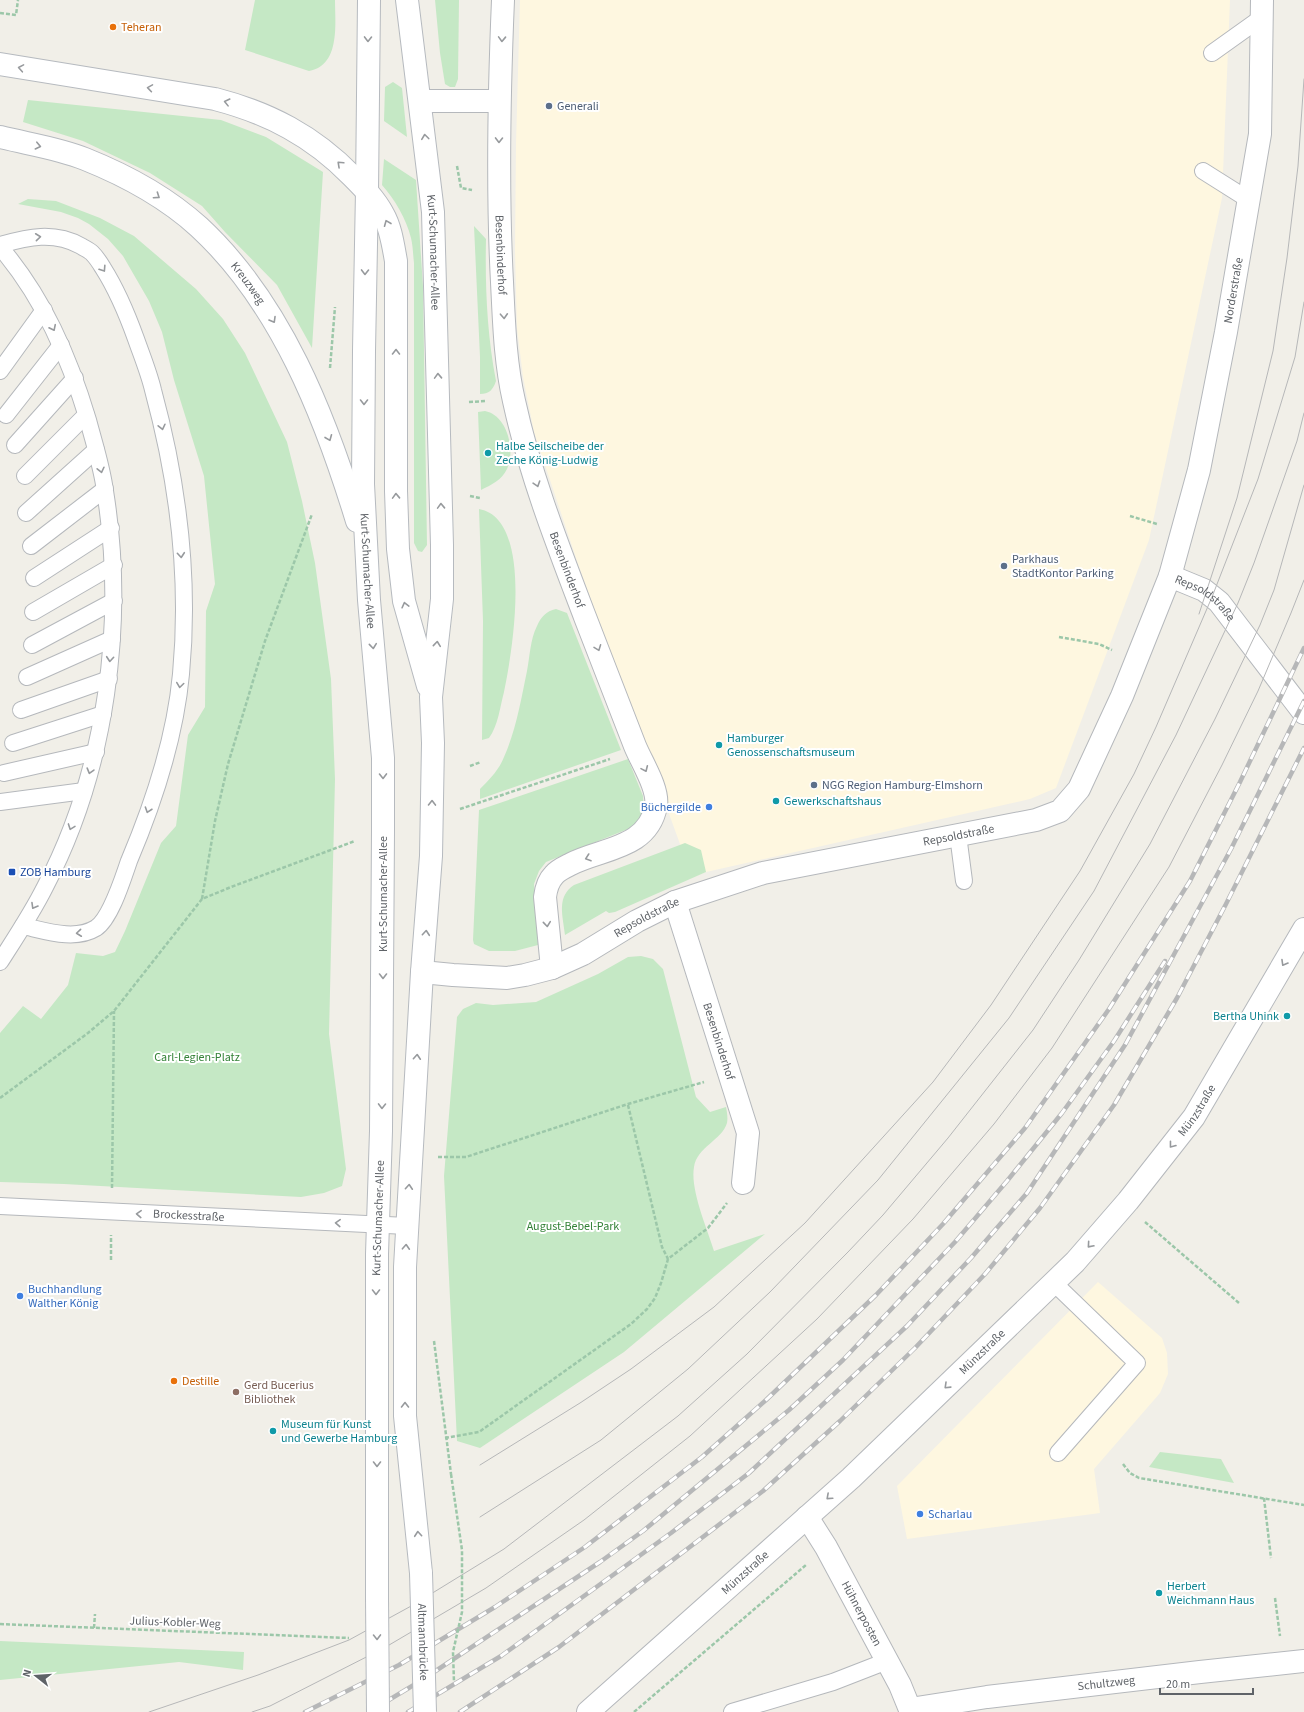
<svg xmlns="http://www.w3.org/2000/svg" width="1304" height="1712" viewBox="0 0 1304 1712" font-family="'Source Sans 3',sans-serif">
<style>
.commercial{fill:#fef7e0}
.green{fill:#c5e8c5}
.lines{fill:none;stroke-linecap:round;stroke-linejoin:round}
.service-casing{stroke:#b5b8bc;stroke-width:18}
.minor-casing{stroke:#b5b8bc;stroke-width:24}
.secondary-casing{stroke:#b6babf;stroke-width:24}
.path{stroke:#9cc7a9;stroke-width:2.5;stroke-dasharray:4 2;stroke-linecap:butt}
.service{stroke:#fff;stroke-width:16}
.minor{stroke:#fff;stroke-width:22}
.secondary{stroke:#fff;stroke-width:22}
.tram{stroke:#b6b7b8;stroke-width:1}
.rail-casing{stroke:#b6b7b8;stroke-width:4.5}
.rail{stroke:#fff;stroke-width:3;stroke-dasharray:9;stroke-linecap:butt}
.secondary-bridge-casing{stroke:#b6babf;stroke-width:24;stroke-linecap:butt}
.path-bridge{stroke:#9cc7a9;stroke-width:2.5;stroke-dasharray:4 2;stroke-linecap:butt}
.secondary-bridge{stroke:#fff;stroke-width:22}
.oneway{stroke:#979a9d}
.food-dot{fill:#e8710a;stroke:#fff;stroke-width:1.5}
.service-dot{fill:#5c6f8a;stroke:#fff;stroke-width:1.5}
.culture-dot{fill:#0f9aa8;stroke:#fff;stroke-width:1.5}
.shop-dot{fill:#3f7fe0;stroke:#fff;stroke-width:1.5}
.transit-dot{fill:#1a4fb4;stroke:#fff;stroke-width:1.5}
.education-dot{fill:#8d6e63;stroke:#fff;stroke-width:1.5}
.labels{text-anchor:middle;stroke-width:4;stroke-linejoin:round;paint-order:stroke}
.food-label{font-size:12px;fill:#c56008;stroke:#fff;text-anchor:start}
.service-label{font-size:12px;fill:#4e5e75;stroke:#fff;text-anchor:start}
.street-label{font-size:12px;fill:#5f6368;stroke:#fff}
.culture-label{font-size:12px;fill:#0d838f;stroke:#fff;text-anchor:start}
.shop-label{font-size:12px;fill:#366cbe;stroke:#fff;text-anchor:start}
.transit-label{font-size:12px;fill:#164399;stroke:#fff;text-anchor:start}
.park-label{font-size:12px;fill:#348238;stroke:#fff}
.education-label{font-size:12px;fill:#785e54;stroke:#fff;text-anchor:start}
</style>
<rect width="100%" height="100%" fill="#f1efe8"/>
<g class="commercial">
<path d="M520,0H1230L1222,198L1149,540L1056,788L1030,799L706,872L690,878L680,844L577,561L534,432L523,377L517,328L515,251L516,144Z"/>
<path d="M1098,1282L1162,1338L1167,1353L1168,1374L1160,1393L1094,1469L1100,1513L907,1539L897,1486Z"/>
</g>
<g class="green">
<path d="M255,0H335C335,20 339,53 321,66C317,69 313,70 309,71L245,50Z"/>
<path d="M435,0H459L458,79L455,87H450L445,84L440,53Z"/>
<path d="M393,82L402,88L407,137L384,121L385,87Z"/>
<path d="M28,100L221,120L266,137L323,172L312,348L277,285L225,232L202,206L150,173L83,141L23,122Z"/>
<path d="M384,159L416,180L423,287L427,545L422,552L418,551L414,543V263C413,255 413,246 411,238C406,218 395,200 382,185Z"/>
<path d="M28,199L56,201L100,218L134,236L196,289L223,319L245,353L287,442L302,501L315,563L331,679L335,779L329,1034L346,1169L342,1186L324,1193L301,1197L64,1184L0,1182V1033L23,1006L41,1019L68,985L76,953L103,956L115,952L125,931L161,843L176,826L188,735L205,707L206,611L215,584L204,476L174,380L162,332L149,301L123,256L108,239L89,224L78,218L61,212L18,204Z"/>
<path d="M474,226L486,239C485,287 487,334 496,381C493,390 489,394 480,394V357Z"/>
<path d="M485,411C507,415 516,450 507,469C502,480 491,485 481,490L478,412Z"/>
<path d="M479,509C535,519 512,654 504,692C500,707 498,726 489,738L482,740L483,621Z"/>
<path d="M556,609L567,613L621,750L480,799V789C489,780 499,770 504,757C516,730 521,700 527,671C530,656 530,640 537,626C541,617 546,611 556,609Z"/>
<path d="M628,759L643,796L644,812L633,827L546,862L539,871L534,884L538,945L515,951H489L474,944L473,940L479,810Z"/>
<path d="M685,843L701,850L706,872L615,912L609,913L606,911L565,935C563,916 556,897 574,885Z"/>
<path d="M641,956L653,959L663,969L696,1097L710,1112L726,1107C727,1112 728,1118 727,1123C722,1140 697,1147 694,1167C690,1190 707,1228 714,1251L765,1234L624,1352L480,1448L457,1441L444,1176L457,1017L463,1009L476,1003L493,1005L536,1002L598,974L628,957Z"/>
<path d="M1160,1452L1221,1459L1234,1483L1149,1467Z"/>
<path d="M0,1641L244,1652L243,1670L179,1662L0,1680Z"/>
</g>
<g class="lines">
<g class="service-casing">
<g id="service">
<path d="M1212,53L1261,18"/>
<path d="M1203,171L1249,200"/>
<path d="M0,245C28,237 54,231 81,246C84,248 89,250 92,253C96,257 100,263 103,268C117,290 127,314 136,339C142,356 149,373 153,390C178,482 190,579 181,674C175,739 154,802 129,861C123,878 111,918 96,928C75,941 46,931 23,926"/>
<path d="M0,247C43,297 69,357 88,420C94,443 102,467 105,491C126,621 107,769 45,887C32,913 16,937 0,962"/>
<path d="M0,371L44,310"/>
<path d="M6,415L61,345"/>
<path d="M15,445L75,378"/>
<path d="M25,476L86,415"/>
<path d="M26,513L96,450"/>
<path d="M31,546L105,489"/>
<path d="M34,578L111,528"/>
<path d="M33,612L114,565"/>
<path d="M32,645L114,601"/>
<path d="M27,677L112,639"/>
<path d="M21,710L109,679"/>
<path d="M13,743L103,714"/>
<path d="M4,773L96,752"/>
<path d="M0,802L84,791"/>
<path d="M958,835L964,881"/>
<path id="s1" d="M0,1206L407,1226"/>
<path d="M1054,1283L1137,1363L1058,1453"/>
<path d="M732,1712L833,1682L887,1661"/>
</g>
</g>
<g class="minor-casing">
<g id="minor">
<path id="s2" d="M503,0C499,94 497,188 502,282C504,322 505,362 514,401C530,475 558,546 585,617C602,660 618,703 635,746C642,763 659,789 656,806C648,849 602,848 571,864C565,867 558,870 554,875C548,881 546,889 545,897L552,968"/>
<path d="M421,101H499"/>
<path id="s3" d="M1170,576L1204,590L1219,602L1304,713"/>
<path id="s4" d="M675,902L748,1133L743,1183"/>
<path id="s5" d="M422,972L453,975L507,978L525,975L552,968L583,954L637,921L675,902L763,873L1036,820L1060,811L1079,789L1122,696L1170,576L1199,470L1226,332L1260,134L1262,0"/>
<path id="s6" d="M807,1517L826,1547L900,1685L911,1712"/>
<path id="s7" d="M910,1709L987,1697L1200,1672L1304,1661"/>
<path id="s8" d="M588,1712L851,1478L1075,1262L1128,1201L1194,1117L1304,929"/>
</g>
</g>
<g class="secondary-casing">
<g id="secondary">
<path id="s9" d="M369,0L367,191L364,351L363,484L369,600L383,758V831L381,1131L377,1254V1598"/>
<path id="s10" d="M407,0L433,212L442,545V599L431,697L433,743L431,856L422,972L405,1267V1416L421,1573"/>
<path d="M0,64L215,99C269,113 313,136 352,176C363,187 375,199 383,214C391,228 393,245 396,261V491L398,549L404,601L428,686"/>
<path id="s11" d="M0,137C28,144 58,148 85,159C125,175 166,197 199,227C281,303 325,416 357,521"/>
</g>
</g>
<g class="path">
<path d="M0,13L16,15L18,0"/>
<path d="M457,166L461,188L472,190"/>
<path d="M330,368L335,307"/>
<path d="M469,402L487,401"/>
<path d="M470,496L480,498"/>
<path d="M1130,516L1157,524"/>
<path d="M1059,637L1099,644L1112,650"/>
<path d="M470,766L481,762"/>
<path d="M460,809L610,759"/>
<path d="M202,899L215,821L228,764L265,641L312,514"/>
<path d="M0,1098L88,1033L114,1011L202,899L231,887L355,841"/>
<path d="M628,1105L662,1247L668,1259"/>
<path d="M438,1157H466L628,1104L704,1082"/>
<path d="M112,1188L114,1011"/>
<path d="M1145,1222L1239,1303"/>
<path d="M111,1260V1235"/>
<path d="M434,1341L451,1474"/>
<path d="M445,1438L479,1432L631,1324L647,1309L655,1298L661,1283L668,1259L708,1228L727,1203"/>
<path d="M1123,1464L1130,1473L1139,1478L1304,1505"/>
<path d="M1264,1498L1271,1558"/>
<path d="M1275,1598L1280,1636"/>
<path d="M0,1624L349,1638"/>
<path d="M94,1628L95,1614"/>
<path d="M634,1712L806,1565"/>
</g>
<use href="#service" class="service"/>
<use href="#minor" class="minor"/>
<use href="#secondary" class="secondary"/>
<g class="tram">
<path d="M1199,614L1237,498L1273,351L1287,258L1298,166L1304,79"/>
<path d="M480,1465L580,1403L631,1369L714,1307L805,1223L933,1082L991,1005L1080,871L1134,774L1156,727L1212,597L1258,479L1295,357L1304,302"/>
<path d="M480,1517L601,1440L688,1369L770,1292L878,1180L1009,1018L1094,891L1176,735L1238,603L1254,563L1297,441L1304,413"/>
<path d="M149,1712L258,1675L349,1640L413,1605L504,1549L678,1416L747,1354L848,1252L883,1215L948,1138L1033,1030L1079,960L1150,844L1215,719L1260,625L1274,590L1304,485"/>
<path d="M252,1712L270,1706L384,1648L486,1588L584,1520L690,1436L817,1319L913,1219L994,1124L1052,1048L1169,867L1222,765L1258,691L1291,613L1304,580"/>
</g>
<g class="rail-casing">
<g id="rail">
<path d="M305,1712L399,1665L495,1607L585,1547L702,1457L766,1400L876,1295L943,1224L1025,1128L1109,1009L1190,881L1240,782L1304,648"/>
<path d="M369,1712L422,1680L600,1562L643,1531L789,1410L843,1360L955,1242L1007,1181L1062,1113L1114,1041L1165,961"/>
<path d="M408,1712L501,1656L671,1533L749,1473L907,1326L971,1258L1027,1193L1125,1045L1231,849L1304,701"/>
<path d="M460,1712L559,1647L763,1491L840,1421L915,1348L985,1274L1040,1208L1114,1105L1177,998L1226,904L1304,748"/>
</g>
</g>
<use href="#rail" class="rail"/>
<g class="secondary-bridge-casing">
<g id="secondary-bridge">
<path id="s12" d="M421,1573L425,1712"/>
<path d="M377,1598L378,1712"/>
</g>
</g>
<path class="path-bridge" d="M451,1474L462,1550V1612L453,1652L454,1682"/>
<use href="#secondary-bridge" class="secondary-bridge"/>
</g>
<defs><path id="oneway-chevron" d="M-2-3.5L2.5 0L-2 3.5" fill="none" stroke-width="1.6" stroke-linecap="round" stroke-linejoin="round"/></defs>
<g class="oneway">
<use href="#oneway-chevron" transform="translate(368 39) rotate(91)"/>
<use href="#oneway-chevron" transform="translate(502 39) rotate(92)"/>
<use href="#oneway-chevron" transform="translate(21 68) rotate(-170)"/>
<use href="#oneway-chevron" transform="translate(150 88) rotate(-171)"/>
<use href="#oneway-chevron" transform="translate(227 102) rotate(-166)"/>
<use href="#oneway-chevron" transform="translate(425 137) rotate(-97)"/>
<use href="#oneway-chevron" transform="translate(499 140) rotate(91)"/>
<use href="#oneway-chevron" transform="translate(38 146) rotate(13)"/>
<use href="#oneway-chevron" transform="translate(340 164) rotate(-137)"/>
<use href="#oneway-chevron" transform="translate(157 196) rotate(34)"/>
<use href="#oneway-chevron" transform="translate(387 223) rotate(-112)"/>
<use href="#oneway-chevron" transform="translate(38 237) rotate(-6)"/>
<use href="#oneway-chevron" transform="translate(103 269) rotate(57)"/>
<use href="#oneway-chevron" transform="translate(365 272) rotate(91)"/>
<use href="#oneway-chevron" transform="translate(504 316) rotate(87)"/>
<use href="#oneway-chevron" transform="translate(273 320) rotate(60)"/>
<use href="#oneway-chevron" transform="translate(53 328) rotate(64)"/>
<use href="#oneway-chevron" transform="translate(396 352) rotate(-90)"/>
<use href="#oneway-chevron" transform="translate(438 376) rotate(-92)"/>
<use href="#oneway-chevron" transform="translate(364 402) rotate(90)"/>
<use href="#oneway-chevron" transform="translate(162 427) rotate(77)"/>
<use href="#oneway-chevron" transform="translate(329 438) rotate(68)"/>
<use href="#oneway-chevron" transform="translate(101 470) rotate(77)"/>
<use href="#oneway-chevron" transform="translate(537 484) rotate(72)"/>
<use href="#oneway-chevron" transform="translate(396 496) rotate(-92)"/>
<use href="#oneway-chevron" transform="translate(441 506) rotate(-92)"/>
<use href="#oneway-chevron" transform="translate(181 555) rotate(85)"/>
<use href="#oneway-chevron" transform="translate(405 605) rotate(-104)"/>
<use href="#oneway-chevron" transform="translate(437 644) rotate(-84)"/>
<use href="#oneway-chevron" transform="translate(373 646) rotate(84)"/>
<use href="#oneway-chevron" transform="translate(598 648) rotate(69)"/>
<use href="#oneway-chevron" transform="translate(110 659) rotate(95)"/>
<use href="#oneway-chevron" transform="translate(180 685) rotate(98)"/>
<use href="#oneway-chevron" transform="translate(645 769) rotate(66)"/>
<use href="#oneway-chevron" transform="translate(90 771) rotate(106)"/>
<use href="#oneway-chevron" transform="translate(383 776) rotate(89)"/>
<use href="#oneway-chevron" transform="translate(432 803) rotate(-89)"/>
<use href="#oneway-chevron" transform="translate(148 810) rotate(109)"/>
<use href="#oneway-chevron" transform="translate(71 827) rotate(110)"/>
<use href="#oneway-chevron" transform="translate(588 858) rotate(161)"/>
<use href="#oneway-chevron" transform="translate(34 906) rotate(120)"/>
<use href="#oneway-chevron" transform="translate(547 924) rotate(84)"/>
<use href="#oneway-chevron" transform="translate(79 933) rotate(174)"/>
<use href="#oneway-chevron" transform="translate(426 933) rotate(-85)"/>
<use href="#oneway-chevron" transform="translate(1284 963) rotate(120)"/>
<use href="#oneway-chevron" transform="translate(383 976) rotate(90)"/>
<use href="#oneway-chevron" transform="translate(417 1057) rotate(-86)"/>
<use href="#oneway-chevron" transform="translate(382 1106) rotate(91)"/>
<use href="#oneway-chevron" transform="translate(1172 1145) rotate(128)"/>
<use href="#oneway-chevron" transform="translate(409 1187) rotate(-86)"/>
<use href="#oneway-chevron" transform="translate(139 1214) rotate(-177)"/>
<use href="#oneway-chevron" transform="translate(338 1223) rotate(-177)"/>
<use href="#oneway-chevron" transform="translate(1090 1245) rotate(131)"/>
<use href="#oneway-chevron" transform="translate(406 1247) rotate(-87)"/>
<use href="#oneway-chevron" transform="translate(376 1292) rotate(90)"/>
<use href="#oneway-chevron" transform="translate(947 1386) rotate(136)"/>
<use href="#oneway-chevron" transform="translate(405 1405) rotate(-90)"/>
<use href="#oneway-chevron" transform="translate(377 1464) rotate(90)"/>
<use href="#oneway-chevron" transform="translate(829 1497) rotate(138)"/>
<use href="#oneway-chevron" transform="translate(418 1534) rotate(-95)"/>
<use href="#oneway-chevron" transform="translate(377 1637) rotate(89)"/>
</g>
<g class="food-dot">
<circle cx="113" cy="27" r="4"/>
<circle cx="174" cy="1381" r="4"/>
</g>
<g class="service-dot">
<circle cx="549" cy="106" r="4"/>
<circle cx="1004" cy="566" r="4"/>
<circle cx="814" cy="785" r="4"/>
</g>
<g class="culture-dot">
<circle cx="488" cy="453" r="4"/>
<circle cx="719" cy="745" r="4"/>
<circle cx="776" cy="801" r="4"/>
<circle cx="1287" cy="1016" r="4"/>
<circle cx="273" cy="1431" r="4"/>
<circle cx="1159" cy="1593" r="4"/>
</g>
<g class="shop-dot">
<circle cx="709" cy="807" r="4"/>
<circle cx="20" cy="1296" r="4"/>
<circle cx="920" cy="1514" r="4"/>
</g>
<rect class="transit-dot" x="8" y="868" width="8" height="8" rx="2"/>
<circle class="education-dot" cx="236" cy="1392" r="4"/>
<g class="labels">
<g class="food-label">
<text x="121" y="31">Teheran</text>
<text x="182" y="1385">Destille</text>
</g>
<g class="service-label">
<text x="557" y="110">Generali</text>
<text x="1012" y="563">Parkhaus<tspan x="1012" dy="14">StadtKontor Parking</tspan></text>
<text x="822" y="789">NGG Region Hamburg-Elmshorn</text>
</g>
<g class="street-label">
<text dy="4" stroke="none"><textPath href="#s10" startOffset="254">Kurt-Schumacher-Allee</textPath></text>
<text dy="4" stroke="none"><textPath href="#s2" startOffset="255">Besenbinderhof</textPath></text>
<text dy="4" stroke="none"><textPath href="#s11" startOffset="296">Kreuzweg</textPath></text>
<text dy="4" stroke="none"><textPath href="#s5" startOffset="1221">Norderstraße</textPath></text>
<text dy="4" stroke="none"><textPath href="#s2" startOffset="579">Besenbinderhof</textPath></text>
<text dy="4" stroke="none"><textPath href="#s9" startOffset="571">Kurt-Schumacher-Allee</textPath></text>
<text dy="4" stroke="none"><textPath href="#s3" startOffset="42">Repsoldstraße</textPath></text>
<text dy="4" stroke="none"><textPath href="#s5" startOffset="563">Repsoldstraße</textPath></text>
<text transform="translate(383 894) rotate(-90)" y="4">Kurt-Schumacher-Allee</text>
<text dy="4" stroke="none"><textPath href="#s5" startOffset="239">Repsoldstraße</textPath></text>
<text dy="4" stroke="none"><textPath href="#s4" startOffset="146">Besenbinderhof</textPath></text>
<text dy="4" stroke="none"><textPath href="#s8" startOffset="858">Münzstraße</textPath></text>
<text dy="4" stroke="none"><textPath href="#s1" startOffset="189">Brockesstraße</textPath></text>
<text transform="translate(378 1218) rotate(-88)" y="4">Kurt-Schumacher-Allee</text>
<text dy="4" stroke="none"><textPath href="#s8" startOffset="534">Münzstraße</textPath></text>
<text dy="4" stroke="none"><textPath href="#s8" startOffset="210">Münzstraße</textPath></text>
<text dy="4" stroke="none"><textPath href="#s6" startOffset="111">Hühnerposten</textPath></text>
<text transform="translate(175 1622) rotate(2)" y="4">Julius-Kobler-Weg</text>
<text dy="4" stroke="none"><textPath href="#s12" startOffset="69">Altmannbrücke</textPath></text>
<text dy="4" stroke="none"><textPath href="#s7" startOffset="198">Schultzweg</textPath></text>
</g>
<g class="culture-label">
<text x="496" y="450">Halbe Seilscheibe der<tspan x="496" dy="14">Zeche König-Ludwig</tspan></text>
<text x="727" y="742">Hamburger<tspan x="727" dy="14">Genossenschaftsmuseum</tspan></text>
<text x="784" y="805">Gewerkschaftshaus</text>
<text x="1279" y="1020" text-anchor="end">Bertha Uhink</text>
<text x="281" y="1428">Museum für Kunst<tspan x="281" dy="14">und Gewerbe Hamburg</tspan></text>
<text x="1167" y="1590">Herbert<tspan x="1167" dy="14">Weichmann Haus</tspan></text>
</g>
<g class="shop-label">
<text x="701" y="811" text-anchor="end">Büchergilde</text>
<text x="28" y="1293">Buchhandlung<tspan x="28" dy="14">Walther König</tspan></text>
<text x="928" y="1518">Scharlau</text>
</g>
<g class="transit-label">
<text x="20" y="876">ZOB Hamburg</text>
</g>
<g class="park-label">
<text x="197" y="1061">Carl-Legien-Platz</text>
<text x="573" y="1230">August-Bebel-Park</text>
</g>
<g class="education-label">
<text x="244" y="1389">Gerd Bucerius<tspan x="244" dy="14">Bibliothek</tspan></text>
</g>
</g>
<g transform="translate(36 1676) rotate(287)" stroke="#ffffff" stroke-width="3" paint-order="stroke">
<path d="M0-3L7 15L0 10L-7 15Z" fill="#5f6368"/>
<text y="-6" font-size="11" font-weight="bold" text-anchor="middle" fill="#5f6368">N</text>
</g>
<path d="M1160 1688v6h93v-6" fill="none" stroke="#5f6368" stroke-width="2"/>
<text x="1166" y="1688" font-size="12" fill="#5f6368" stroke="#ffffff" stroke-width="3" paint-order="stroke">20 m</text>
</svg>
